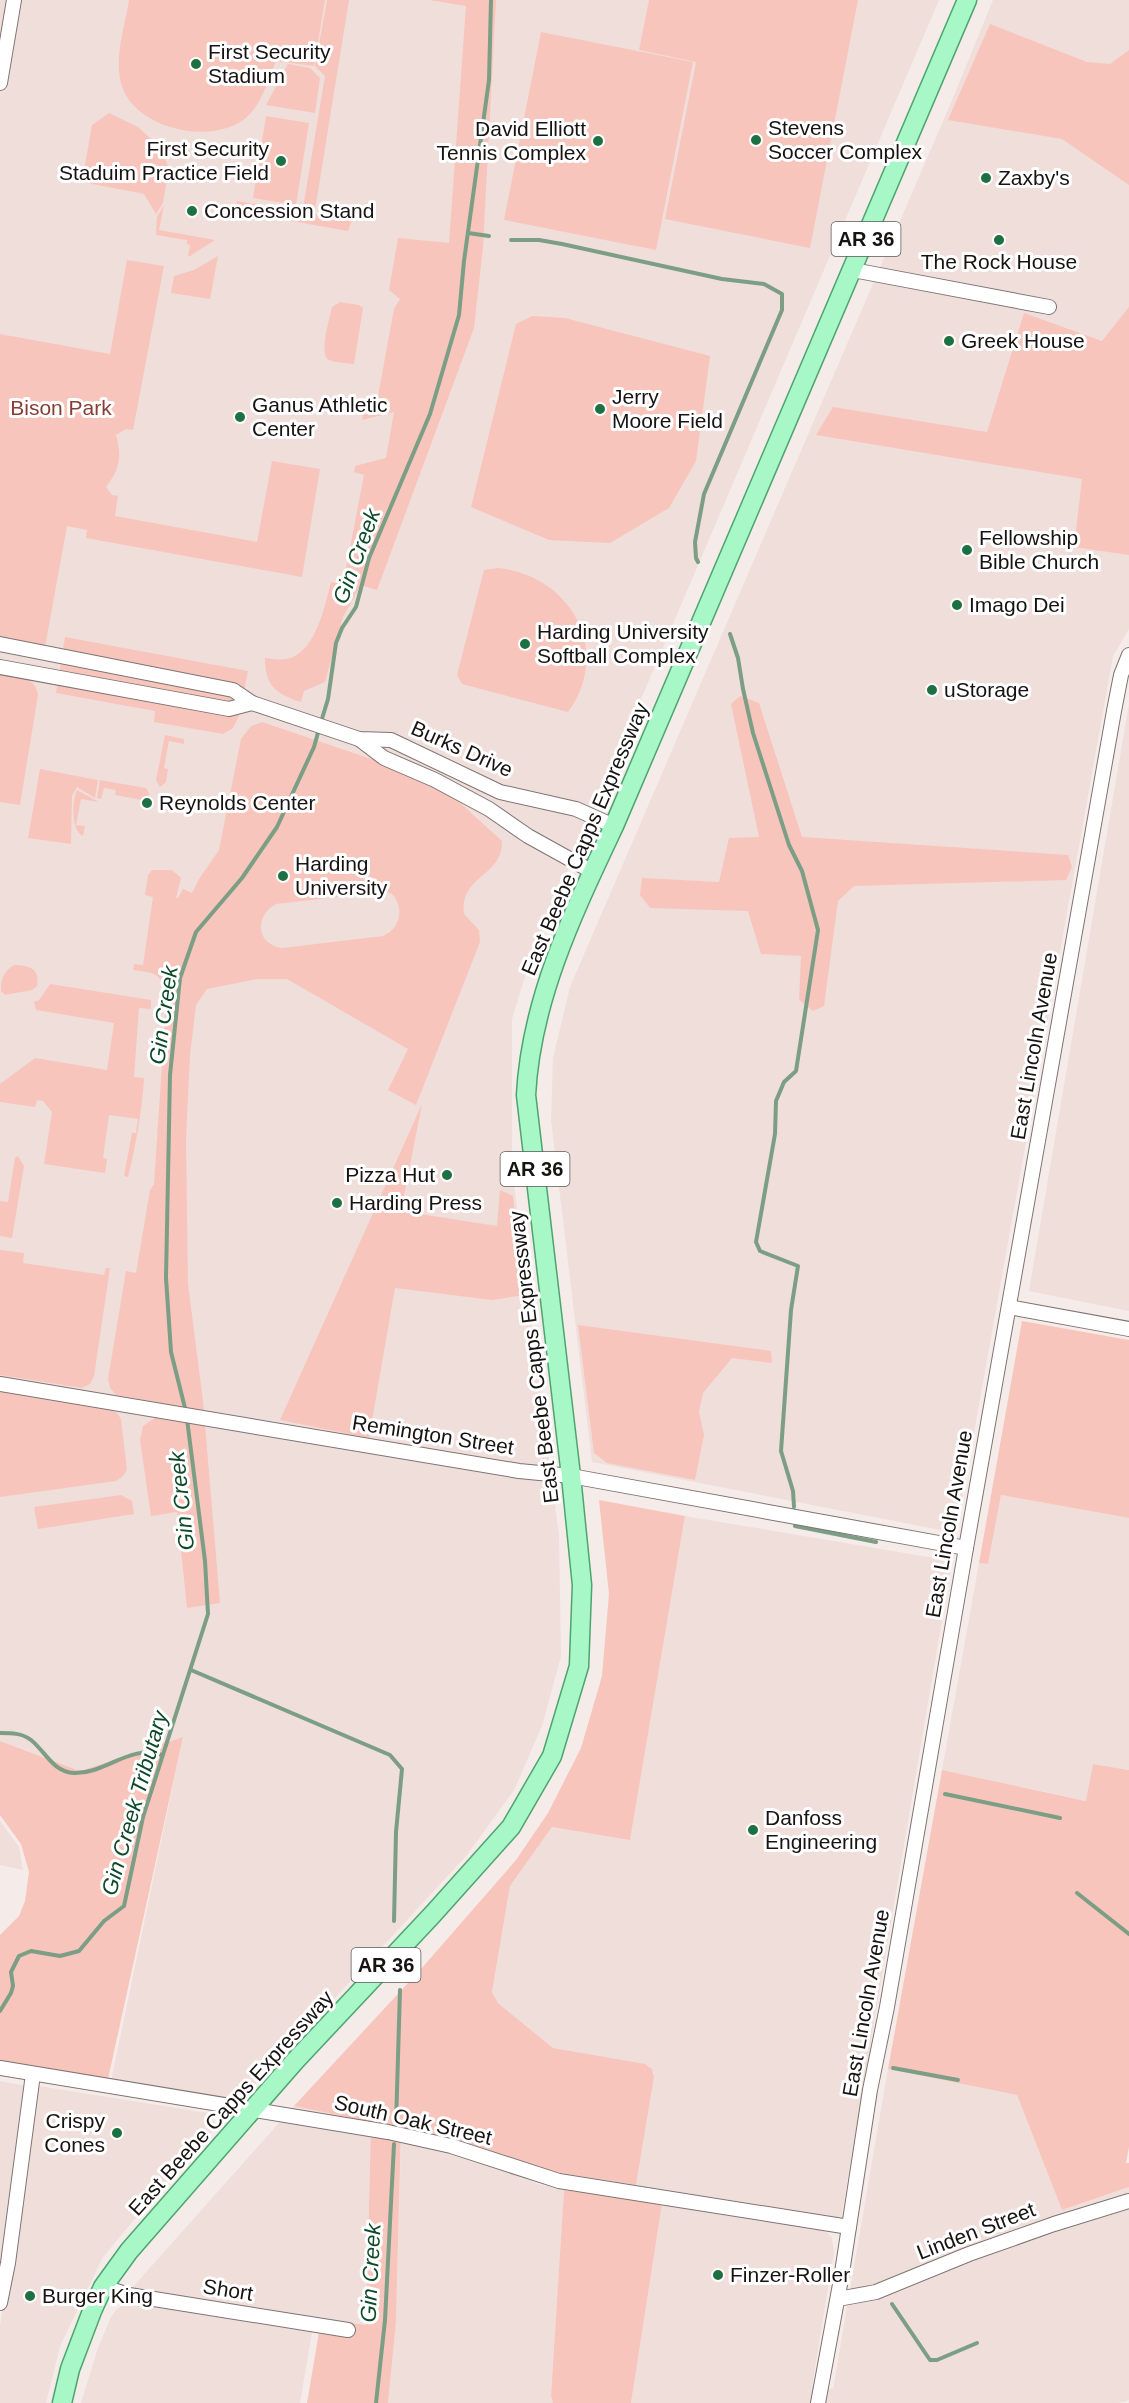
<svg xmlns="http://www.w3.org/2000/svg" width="1129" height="2403" viewBox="0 0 1129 2403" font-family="Arial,sans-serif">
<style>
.built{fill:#f0deda}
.green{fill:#f8c5bc;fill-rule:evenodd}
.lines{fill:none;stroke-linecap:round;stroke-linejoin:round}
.stream{stroke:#7b9e85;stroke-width:4}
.minor-casing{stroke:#7d7472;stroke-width:16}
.major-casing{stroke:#4ea46f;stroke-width:21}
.minor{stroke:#fff;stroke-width:14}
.major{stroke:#a7f7c7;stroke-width:18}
.poi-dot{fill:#1d7042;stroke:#fff;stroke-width:2}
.labels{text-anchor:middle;stroke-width:6;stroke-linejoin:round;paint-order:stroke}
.shield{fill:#fff;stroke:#5c5a59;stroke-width:1.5}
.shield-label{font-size:20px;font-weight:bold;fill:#161312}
.poi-label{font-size:21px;fill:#161312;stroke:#fff;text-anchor:start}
.park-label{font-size:21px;fill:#863d33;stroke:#fff}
.street-label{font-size:21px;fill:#161312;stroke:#fff}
.water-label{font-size:22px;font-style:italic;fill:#0c4929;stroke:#fff}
</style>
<rect width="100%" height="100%" fill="#f5ebe9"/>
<g class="built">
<path d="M0,0H939L531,957L512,1019V1168L559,1536L561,1656L542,1726L514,1790L467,1855L239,2102L111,2081L183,1737L80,1771L0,1741Z"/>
<path d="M993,0H1129V629L1113,656L956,1533L592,1462L551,1120L553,1058L570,987L950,105Z"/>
<path d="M1129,704V1311L1029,1291Z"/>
<path d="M1001,1495L1129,1518V1770L1093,1764L1087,1801L942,1770L979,1563L988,1564Z"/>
<path d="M685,1516L952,1561L841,2218L636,2185L654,2077V2073L649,2066L553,2048L498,2003L492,1992L510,1886L552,1827L630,1839Z"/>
<path d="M0,1821L19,1847L23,1870L0,1865Z"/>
<path d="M888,2069L1017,2095L1062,2210L1129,2187V2400L1119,2403H631L662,2204L822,2230L828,2233L832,2238L834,2252L812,2386L833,2389Z"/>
<path d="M0,2081L26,2086L0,2278Z"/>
<path d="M38,2086L208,2113L217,2126L162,2186L103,2257L60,2346L46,2403H0V2326Z"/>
<path d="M294,2106L371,2122L366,2326L132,2288Z"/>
<path d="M401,2143L435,2147L458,2154L538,2184L564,2190L551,2396L553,2403H388L396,2322Z"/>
<path d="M126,2303L211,2315L312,2332L300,2403H81L97,2351L111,2317L117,2309Z"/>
</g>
<g class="green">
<path d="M129,0H325L314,66L276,61C269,78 263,100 250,114C218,148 135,130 122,86C113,59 125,27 129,0Z"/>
<path d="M327,0H349L315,210L303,208L325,76L315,66Z"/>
<path d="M429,0H496L483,247L474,328L377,590L361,585L343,617L325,682L304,691L301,702C276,694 265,686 265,658C275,659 284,661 293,657C317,646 325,605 331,582L343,584L364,475L354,472L355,466L386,458L394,412L362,420L364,411L375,412L394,309L400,299L389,290L398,238L449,243L466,6Z"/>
<path d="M649,0H858L810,248L665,219L696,62L639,50Z"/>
<path d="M990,24L1087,62L1110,64L1129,50V185L1062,139L948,120Z"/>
<path d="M541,32L693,62L656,250L504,220Z"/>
<path d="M288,64L310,68L320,78L315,113L266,105Z"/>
<path d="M109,113L138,127L160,147L169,168L163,203L156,214L144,194L82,182L92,125Z"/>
<path d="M266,116L309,123L296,205L253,198Z"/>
<path d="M237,201L352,220L348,231L235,211Z"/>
<path d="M164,205L159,230L215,240L190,256H188L190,245L187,244V240L156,235L157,217Z"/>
<path d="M218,256L210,299L171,293L174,276L194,270Z"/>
<path d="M127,260L164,266L133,430L126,429L116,435C122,456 120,469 106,487L112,495L118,496L115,516L257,542L272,461L320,469L302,577L86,538L87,530L67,526L45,647L0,639V334L110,354Z"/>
<path d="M340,302L359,305L363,308L354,364C347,363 336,363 329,360C318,354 330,318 332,307Z"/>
<path d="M1129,307V555L1074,547L1082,479L816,435L833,407L987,432L1024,313L1102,341Z"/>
<path d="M532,316L565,318L710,356L696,461L669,508L610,543L549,540L471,507L516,324Z"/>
<path d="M498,568C570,575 613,650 568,712L462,684L457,675L484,570Z"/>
<path d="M65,637L248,671L239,716L233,728L223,734L154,722L155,711L56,693Z"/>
<path d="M0,673C16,676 35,675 38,695L20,805L0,802Z"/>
<path d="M740,696L759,703L802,837L1068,855L1072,867L1066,880L854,886L838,901L824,1006L813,1011L799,1000L801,956L761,954L748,911L650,908L640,895L642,878L719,882L729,838L759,837L731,704Z"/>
<path d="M262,722L383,763L450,794L502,841C503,877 459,875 464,914L479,930L480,942L416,1105L388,1090L408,1049L287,979H257L207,989L196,1005L190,1055L186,1140L188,1284L203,1401L220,1603L187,1608L177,1512L151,1516L140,1440L143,1426L155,1418L166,1419L165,1404L116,1395L110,1388L108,1379L126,1271L136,1273L150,1190L154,1184L167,990C157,971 153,973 133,970L134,964L143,965L153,897L145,895L148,875L152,870H172L181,878L176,898H178L183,889L192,893L199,879L219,850L241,739L251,726ZM382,892L391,893C405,907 401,928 383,936L282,948C255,944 255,915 276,904Z"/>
<path d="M165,735L184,739V744L169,741L164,768L168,769L166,782L160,787L156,780Z"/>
<path d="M40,769L98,780L95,798L77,787L72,796L71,844L28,838Z"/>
<path d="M100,780L146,788L150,795L142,797V800L115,795L116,790L104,788L101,799L97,798Z"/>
<path d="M77,790L99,802L81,799L76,825L85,826L83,836C71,831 72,801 77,790Z"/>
<path d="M14,965C30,965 40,969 37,986L32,990L5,995L1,991C0,980 4,971 14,965Z"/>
<path d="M50,984L151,1000V1009L139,1008L134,1077L144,1078C142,1112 136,1144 128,1177L124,1176L132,1133H136L138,1119L109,1115L103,1158L107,1159L105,1173L44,1164L52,1112L43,1101L37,1100L35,1107L0,1102V1084L35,1058L107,1070L114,1023L36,1010L34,1002L39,1000Z"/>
<path d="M422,1104L401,1211L497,1226L500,1190L513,1196L524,1295L492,1300L395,1288L369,1438L280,1420Z"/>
<path d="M18,1156L24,1166L12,1238L0,1236V1201L8,1202L15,1158Z"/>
<path d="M0,1250L24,1253L23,1263L104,1275L106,1268H110L94,1376L90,1384L82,1388L0,1375Z"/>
<path d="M1022,1321L1129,1340V1518L1001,1495L988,1564L979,1563Z"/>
<path d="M578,1325L771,1351L772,1363L732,1358L703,1393L699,1412L704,1435L695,1480L607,1463L594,1453Z"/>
<path d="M0,1391L110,1409L117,1413L121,1419L127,1470L123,1476L116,1481L0,1497Z"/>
<path d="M121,1495L132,1501L134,1514L38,1529L34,1507Z"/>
<path d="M599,1500L685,1516L630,1840L552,1827L510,1886L492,1992L498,2003L553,2048L645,2064L652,2069L654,2077L636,2185L542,2170L447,2136L401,2128L396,2322L388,2403H307L319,2332L348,2337L350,2323L366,2325L371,2122L294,2106L421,1969L516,1860L548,1813L581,1748L602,1676L609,1594Z"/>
<path d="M183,1737L108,2079L0,2064V1935L19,1916L25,1901L29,1872L21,1844L0,1815V1741L80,1771Z"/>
<path d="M1093,1764L1129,1770V2147L1126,2163H1129V2187L1062,2210L1017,2095L888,2069L942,1770L1086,1801Z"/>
<path d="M564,2190L662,2204L631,2403H553L551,2396Z"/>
</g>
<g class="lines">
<g class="stream">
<path d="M468,233L489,236"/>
<path d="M511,240H539L562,244L722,279L764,284L782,294V310L704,494L695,542L696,558L698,562"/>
<path d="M730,634L738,658L743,689L753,733L789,845L802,871L818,930L796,1071L784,1082L776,1101L775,1134L756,1242L760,1251L798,1266L791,1310L781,1451L793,1491L794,1507"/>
<path d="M321,722L328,699L336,643L342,628L356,607L369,558L430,414L459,315L464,261L489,80L491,0"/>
<path d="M186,1412L171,1352L166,1278L170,1075L180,978L196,932L242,878L277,827L314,747L319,729"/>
<path d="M795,1526L876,1542"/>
<path d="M191,1670L390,1755L402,1769L396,1832L394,1921"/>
<path d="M0,1733C11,1733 22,1733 31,1740C45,1751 53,1772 74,1773C106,1774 129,1744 162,1755"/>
<path d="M945,1794L1060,1818"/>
<path d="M1077,1893L1129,1934"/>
<path d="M0,2011L11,1993L13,1986L11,1972L19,1956L31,1951L60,1956L79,1951L104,1921L124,1906L143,1817L208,1614L205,1561L187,1419"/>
<path d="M893,2068L958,2080"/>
<path d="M396,2124L400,1990"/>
<path d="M892,2304L930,2360H937L977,2343"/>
<path d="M376,2403L385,2320L394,2144"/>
</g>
<g class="minor-casing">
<g id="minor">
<path d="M0,83L14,0"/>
<path d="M853,270L1049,307"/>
<path d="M0,644L233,690L252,703L359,739L391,740L500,792L576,809L614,826"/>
<path d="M0,667L229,709L252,703"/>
<path d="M359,739L384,758L435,780L489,809L528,836L593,872"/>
<path d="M1009,1307L1129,1329"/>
<path d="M0,1384L519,1471L571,1476L966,1548"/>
<path d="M0,2068L388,2132L451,2146L559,2181L849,2227"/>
<path d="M103,2287L129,2295L348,2330"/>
<path d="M838,2299L876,2292L969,2254L1054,2224L1129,2201"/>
<path d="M0,2303L8,2263L33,2074"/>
<path d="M818,2403L841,2279L870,2090L887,2007L966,1548L1114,711L1121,675L1129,655"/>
</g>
</g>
<g class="major-casing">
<path id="major" d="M62,2403L70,2369L92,2311L103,2287L129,2251L295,2061L433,1914L511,1827L552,1756L579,1666L582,1585L571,1476L526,1095C531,999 574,911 614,826L967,0"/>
</g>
<use href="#minor" class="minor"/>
<use href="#major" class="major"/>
</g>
<g class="poi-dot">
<circle cx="196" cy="64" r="6"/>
<circle cx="756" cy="140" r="6"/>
<circle cx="598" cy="141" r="6"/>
<circle cx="281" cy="161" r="6"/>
<circle cx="986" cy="178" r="6"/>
<circle cx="192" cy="211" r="6"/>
<circle cx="999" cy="240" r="6"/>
<circle cx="949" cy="341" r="6"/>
<circle cx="600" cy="409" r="6"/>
<circle cx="240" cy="417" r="6"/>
<circle cx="967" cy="550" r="6"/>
<circle cx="957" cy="605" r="6"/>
<circle cx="525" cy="644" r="6"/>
<circle cx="932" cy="690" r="6"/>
<circle cx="147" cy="803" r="6"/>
<circle cx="283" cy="876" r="6"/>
<circle cx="447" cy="1175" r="6"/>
<circle cx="337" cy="1203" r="6"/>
<circle cx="753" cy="1830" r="6"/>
<circle cx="117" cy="2133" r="6"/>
<circle cx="718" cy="2275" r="6"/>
<circle cx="30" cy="2296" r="6"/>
</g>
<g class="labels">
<g class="shield">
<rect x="831.5" y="222" width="69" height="34" rx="4.5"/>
<rect x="500.5" y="1152" width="69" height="34" rx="4.5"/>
<rect x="351.5" y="1948" width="69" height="34" rx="4.5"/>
</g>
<g class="shield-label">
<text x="866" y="246">AR 36</text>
<text x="535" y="1176">AR 36</text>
<text x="386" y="1972">AR 36</text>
</g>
<g class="poi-label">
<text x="208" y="59">First Security<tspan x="208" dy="24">Stadium</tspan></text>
<text x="768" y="135">Stevens<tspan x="768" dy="24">Soccer Complex</tspan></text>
<text x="586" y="136" text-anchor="end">David Elliott<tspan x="586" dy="24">Tennis Complex</tspan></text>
<text x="269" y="156" text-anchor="end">First Security<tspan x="269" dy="24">Staduim Practice Field</tspan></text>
<text x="998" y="185">Zaxby's</text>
<text x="204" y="218">Concession Stand</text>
<text x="999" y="269" text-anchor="middle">The Rock House</text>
<text x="961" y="348">Greek House</text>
<text x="612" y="404">Jerry<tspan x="612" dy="24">Moore Field</tspan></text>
<text x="252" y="412">Ganus Athletic<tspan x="252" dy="24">Center</tspan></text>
<text x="979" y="545">Fellowship<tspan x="979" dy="24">Bible Church</tspan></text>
<text x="969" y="612">Imago Dei</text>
<text x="537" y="639">Harding University<tspan x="537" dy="24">Softball Complex</tspan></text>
<text x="944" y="697">uStorage</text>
<text x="159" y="810">Reynolds Center</text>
<text x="295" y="871">Harding<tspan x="295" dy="24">University</tspan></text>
<text x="435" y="1182" text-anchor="end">Pizza Hut</text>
<text x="349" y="1210">Harding Press</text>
<text x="765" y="1825">Danfoss<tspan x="765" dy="24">Engineering</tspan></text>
<text x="105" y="2128" text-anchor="end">Crispy<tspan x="105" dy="24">Cones</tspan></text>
<text x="730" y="2282">Finzer-Roller</text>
<text x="42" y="2303">Burger King</text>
</g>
<g class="park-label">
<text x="61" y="415">Bison Park</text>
</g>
<g class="street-label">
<text transform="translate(462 749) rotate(24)" y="7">Burks Drive</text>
<text transform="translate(585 839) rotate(-67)" y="7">East Beebe Capps Expressway</text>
<text transform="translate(1034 1046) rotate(-80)" y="7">East Lincoln Avenue</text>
<text transform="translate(534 1357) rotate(-97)" y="7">East Beebe Capps Expressway</text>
<text transform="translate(433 1435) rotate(9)" y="7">Remington Street</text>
<text transform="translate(949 1524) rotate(-80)" y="7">East Lincoln Avenue</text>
<text transform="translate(866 2003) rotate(-80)" y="7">East Lincoln Avenue</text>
<text transform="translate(231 2103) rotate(-48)" y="7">East Beebe Capps Expressway</text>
<text transform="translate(413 2120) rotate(13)" y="7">South Oak Street</text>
<text transform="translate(976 2231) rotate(-21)" y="7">Linden Street</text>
<text transform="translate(228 2290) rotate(9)" y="7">Short</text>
</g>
<g class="water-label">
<text transform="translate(356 556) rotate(-70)" y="8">Gin Creek</text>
<text transform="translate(163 1015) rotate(-82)" y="8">Gin Creek</text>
<text transform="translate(181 1501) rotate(-96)" y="8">Gin Creek</text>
<text transform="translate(134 1803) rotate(-74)" y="8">Gin Creek Tributary</text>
<text transform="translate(370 2273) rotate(-87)" y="8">Gin Creek</text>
</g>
</g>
</svg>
